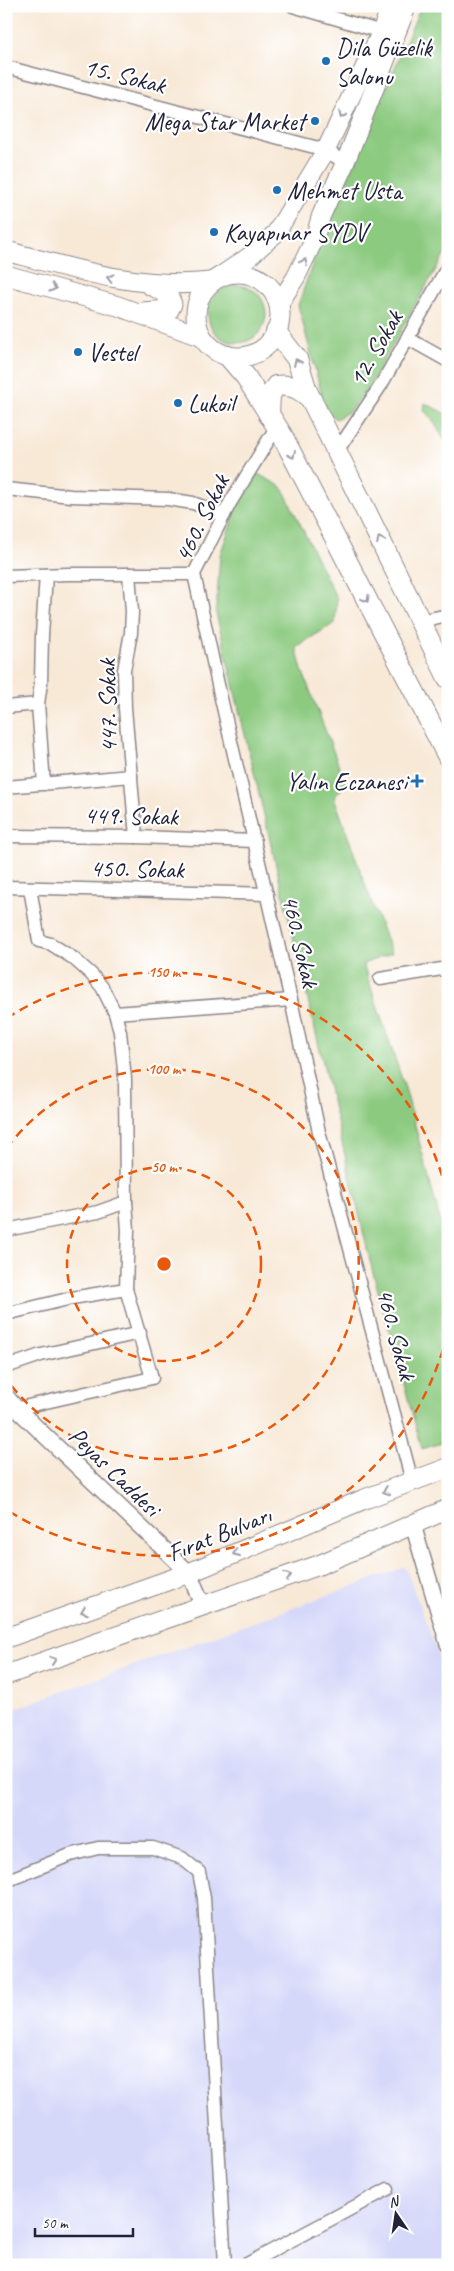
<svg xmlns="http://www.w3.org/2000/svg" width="454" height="2271" viewBox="0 0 454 2271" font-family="Caveat,sans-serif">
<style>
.built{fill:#d6d8f9}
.green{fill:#8cca80;stroke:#57765e}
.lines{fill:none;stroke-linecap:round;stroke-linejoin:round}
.minor-casing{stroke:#8d8689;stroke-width:15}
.tertiary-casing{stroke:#8d8689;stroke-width:18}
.secondary-casing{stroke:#8d8689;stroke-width:20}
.primary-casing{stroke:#8d8689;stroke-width:21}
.trunk-casing{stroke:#8d8689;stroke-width:22}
.minor{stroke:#fff;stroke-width:12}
.tertiary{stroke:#fff;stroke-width:15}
.secondary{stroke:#fff;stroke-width:18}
.primary{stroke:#fff;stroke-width:19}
.trunk{stroke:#fff;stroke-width:20}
.oneway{stroke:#9c9ca7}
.ring{fill:none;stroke:#e8590c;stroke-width:2.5;stroke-dasharray:9 6}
.poi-dot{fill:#1f6fb2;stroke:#fff;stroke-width:2}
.labels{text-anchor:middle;stroke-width:4.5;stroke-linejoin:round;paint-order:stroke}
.poi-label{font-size:25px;fill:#22223b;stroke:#fff;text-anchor:start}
.street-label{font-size:25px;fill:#22223b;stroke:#fff}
.centre{fill:#e8590c;stroke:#fff;stroke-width:2.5}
.ring-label{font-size:15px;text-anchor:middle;font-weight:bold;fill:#e8590c;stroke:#fff;stroke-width:4.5;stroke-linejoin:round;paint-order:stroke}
</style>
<rect width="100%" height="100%" fill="#fff"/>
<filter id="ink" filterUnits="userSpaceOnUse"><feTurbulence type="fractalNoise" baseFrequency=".02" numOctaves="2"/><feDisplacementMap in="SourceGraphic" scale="10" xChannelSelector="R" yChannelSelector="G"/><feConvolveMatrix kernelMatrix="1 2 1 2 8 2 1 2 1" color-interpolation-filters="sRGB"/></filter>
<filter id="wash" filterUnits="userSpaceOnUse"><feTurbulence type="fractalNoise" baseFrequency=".0096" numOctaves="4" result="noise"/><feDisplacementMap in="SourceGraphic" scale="20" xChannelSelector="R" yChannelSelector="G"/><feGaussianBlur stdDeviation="1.12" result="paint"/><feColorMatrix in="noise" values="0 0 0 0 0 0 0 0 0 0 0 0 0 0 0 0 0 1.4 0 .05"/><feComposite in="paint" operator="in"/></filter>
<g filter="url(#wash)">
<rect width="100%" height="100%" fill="#f8e9d7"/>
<path class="built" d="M405,1567L437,1651L448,1692V2265H6V1712Z"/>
<g class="green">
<path d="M421,6H448V248L369,387L350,411L336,419L329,414L324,403L298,305L320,243Z"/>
<circle cx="237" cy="314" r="29"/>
<path d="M425,403L448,415V446L431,418L424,411Z"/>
<path d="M258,474L282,487L337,599L335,623L296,647L302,670L346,784L334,797L373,906L392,953L363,964L406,1091L448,1251V1441L422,1449L372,1269L216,613L220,555L245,483Z"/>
</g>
</g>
<g filter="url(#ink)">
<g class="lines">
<g class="minor-casing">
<g id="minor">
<path d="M293,6L389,34"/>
<path d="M6,67L326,150L345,163"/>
<path d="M407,338L448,361"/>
<path d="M277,426L230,503L194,574L220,694L291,1000L319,1132L412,1481"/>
<path d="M337,451L381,385L448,266"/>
<path d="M6,489L71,496L168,499L193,503L224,515"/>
<path d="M129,574L132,611L131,633L124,670L125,708L136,837"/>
<path d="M6,576L68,574H194"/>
<path d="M420,621L448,615"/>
<path d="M6,707L38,704"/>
<path d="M44,784L38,704L41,683L42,635L46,575"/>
<path d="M6,787L131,776"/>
<path d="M6,836L136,837L255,841"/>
<path d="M6,887L267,894"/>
<path d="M380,979L448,968"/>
<path d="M115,1013L291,1000"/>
<path d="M6,1230L98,1212L126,1202"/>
<path d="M6,1314L72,1298L126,1289"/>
<path d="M6,1367L41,1355L140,1333"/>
<path d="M6,1411L152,1378L126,1289L128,1230L126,1202L125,1079L120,1032L115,1013L102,987L91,974L73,958L51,944L39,941L30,888"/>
<path d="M6,1881L70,1855L98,1848H153L182,1858L199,1872L204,1898L225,2265"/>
<path d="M245,2265L388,2189"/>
</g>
</g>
<g class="tertiary-casing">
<g id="tertiary">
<path d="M6,1396L17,1409L189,1573L203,1606"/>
<path d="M413,1525L448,1644"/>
</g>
</g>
<g class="secondary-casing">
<g id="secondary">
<path d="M219,277L250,256L276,233L326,150L382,30L391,6"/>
<path d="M279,304L296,277L314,240L321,216L345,163L407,6"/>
</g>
</g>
<g class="primary-casing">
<g id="primary">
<path d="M6,251C73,269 140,290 210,282"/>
<circle cx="238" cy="315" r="42"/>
<path d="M6,275L118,306L202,337"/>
<path d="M142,312L169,310L172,304C168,292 160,290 150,285"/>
<path d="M6,1638L189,1573L362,1500L448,1468"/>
<path d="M6,1675L319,1565L448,1509"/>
</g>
</g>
<g class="trunk-casing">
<g id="trunk">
<path d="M276,332L297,359L307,391L448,678"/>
<path d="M228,356L246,377L282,435L448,757"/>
<path d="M269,415L270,395L276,386C291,384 300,389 311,399"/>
</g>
</g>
<use href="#minor" class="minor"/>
<use href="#tertiary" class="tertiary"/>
<use href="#secondary" class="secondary"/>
<use href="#primary" class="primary"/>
<use href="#trunk" class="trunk"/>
</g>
<defs><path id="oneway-chevron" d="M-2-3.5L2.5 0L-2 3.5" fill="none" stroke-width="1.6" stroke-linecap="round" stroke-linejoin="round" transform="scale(1.25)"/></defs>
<g class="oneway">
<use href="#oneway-chevron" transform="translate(342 115) rotate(115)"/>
<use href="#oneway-chevron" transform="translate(304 262) rotate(-65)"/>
<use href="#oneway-chevron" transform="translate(110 278) rotate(-166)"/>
<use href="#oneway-chevron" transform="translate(53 288) rotate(16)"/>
<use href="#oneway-chevron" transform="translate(297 362) rotate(-114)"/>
<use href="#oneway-chevron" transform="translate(292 455) rotate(64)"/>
<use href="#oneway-chevron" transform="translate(380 540) rotate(-116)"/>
<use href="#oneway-chevron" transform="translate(366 599) rotate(62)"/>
<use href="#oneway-chevron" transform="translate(386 1491) rotate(159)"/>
<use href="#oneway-chevron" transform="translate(236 1553) rotate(157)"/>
<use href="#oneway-chevron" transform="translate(288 1576) rotate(-20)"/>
<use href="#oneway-chevron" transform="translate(84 1611) rotate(160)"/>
<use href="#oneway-chevron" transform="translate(53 1660) rotate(-18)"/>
</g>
</g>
<g class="ring">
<circle cx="164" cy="1264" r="97"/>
<path d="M7 1148A195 195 0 1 1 7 1380"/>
<path d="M447 1335A292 292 0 0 1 7 1510M7 1018A292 292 0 0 1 447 1193"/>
</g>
<g class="poi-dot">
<circle cx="326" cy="61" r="5"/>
<circle cx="315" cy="121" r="5"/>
<circle cx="277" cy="190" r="5"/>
<circle cx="214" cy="232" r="5"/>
<circle cx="78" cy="352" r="5"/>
<circle cx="178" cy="403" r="5"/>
<path d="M414.5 773.5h5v5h5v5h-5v5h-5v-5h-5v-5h5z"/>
</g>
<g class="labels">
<g class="poi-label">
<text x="336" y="56">Dila Güzelik<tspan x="336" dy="29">Salonu</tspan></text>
<text x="305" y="130" text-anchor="end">Mega Star Market</text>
<text x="287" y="199">Mehmet Usta</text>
<text x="224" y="241">Kayapınar SYDV</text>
<text x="88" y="361">Vestel</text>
<text x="188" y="412">Lukoil</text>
<text x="407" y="790" text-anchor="end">Yalın Eczanesi</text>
</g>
<g class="street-label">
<text transform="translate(125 75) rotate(14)" y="9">15. Sokak</text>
<text transform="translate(375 348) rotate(-60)" y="9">12. Sokak</text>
<text transform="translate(201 518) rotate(-64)" y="9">460. Sokak</text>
<text transform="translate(107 706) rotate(-91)" y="9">447. Sokak</text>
<text transform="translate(131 815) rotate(1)" y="9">449. Sokak</text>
<text transform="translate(137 868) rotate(1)" y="9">450. Sokak</text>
<text transform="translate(301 941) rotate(77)" y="9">460. Sokak</text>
<text transform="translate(397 1334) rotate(75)" y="9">460. Sokak</text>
<text transform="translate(115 1471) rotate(44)" y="9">Peyas Caddesi</text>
<text transform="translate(219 1533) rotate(-22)" y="9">Fırat Bulvarı</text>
</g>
</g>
<circle cx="164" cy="1264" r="8" class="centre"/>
<g class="ring-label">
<text x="164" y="977">150 m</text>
<text x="164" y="1074">100 m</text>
<text x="164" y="1172">50 m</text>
</g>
<rect width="454" height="2271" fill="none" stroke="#fff" stroke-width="25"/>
<g transform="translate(396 2214) rotate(347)" stroke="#ffffff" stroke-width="4" paint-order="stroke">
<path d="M0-4L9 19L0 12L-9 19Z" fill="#22223b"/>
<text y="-8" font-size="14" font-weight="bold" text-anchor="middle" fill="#22223b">N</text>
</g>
<path d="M35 2228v8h98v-8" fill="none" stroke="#22223b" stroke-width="2.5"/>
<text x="42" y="2228" font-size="15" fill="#22223b" stroke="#ffffff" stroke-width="4" paint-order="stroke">50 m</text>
</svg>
